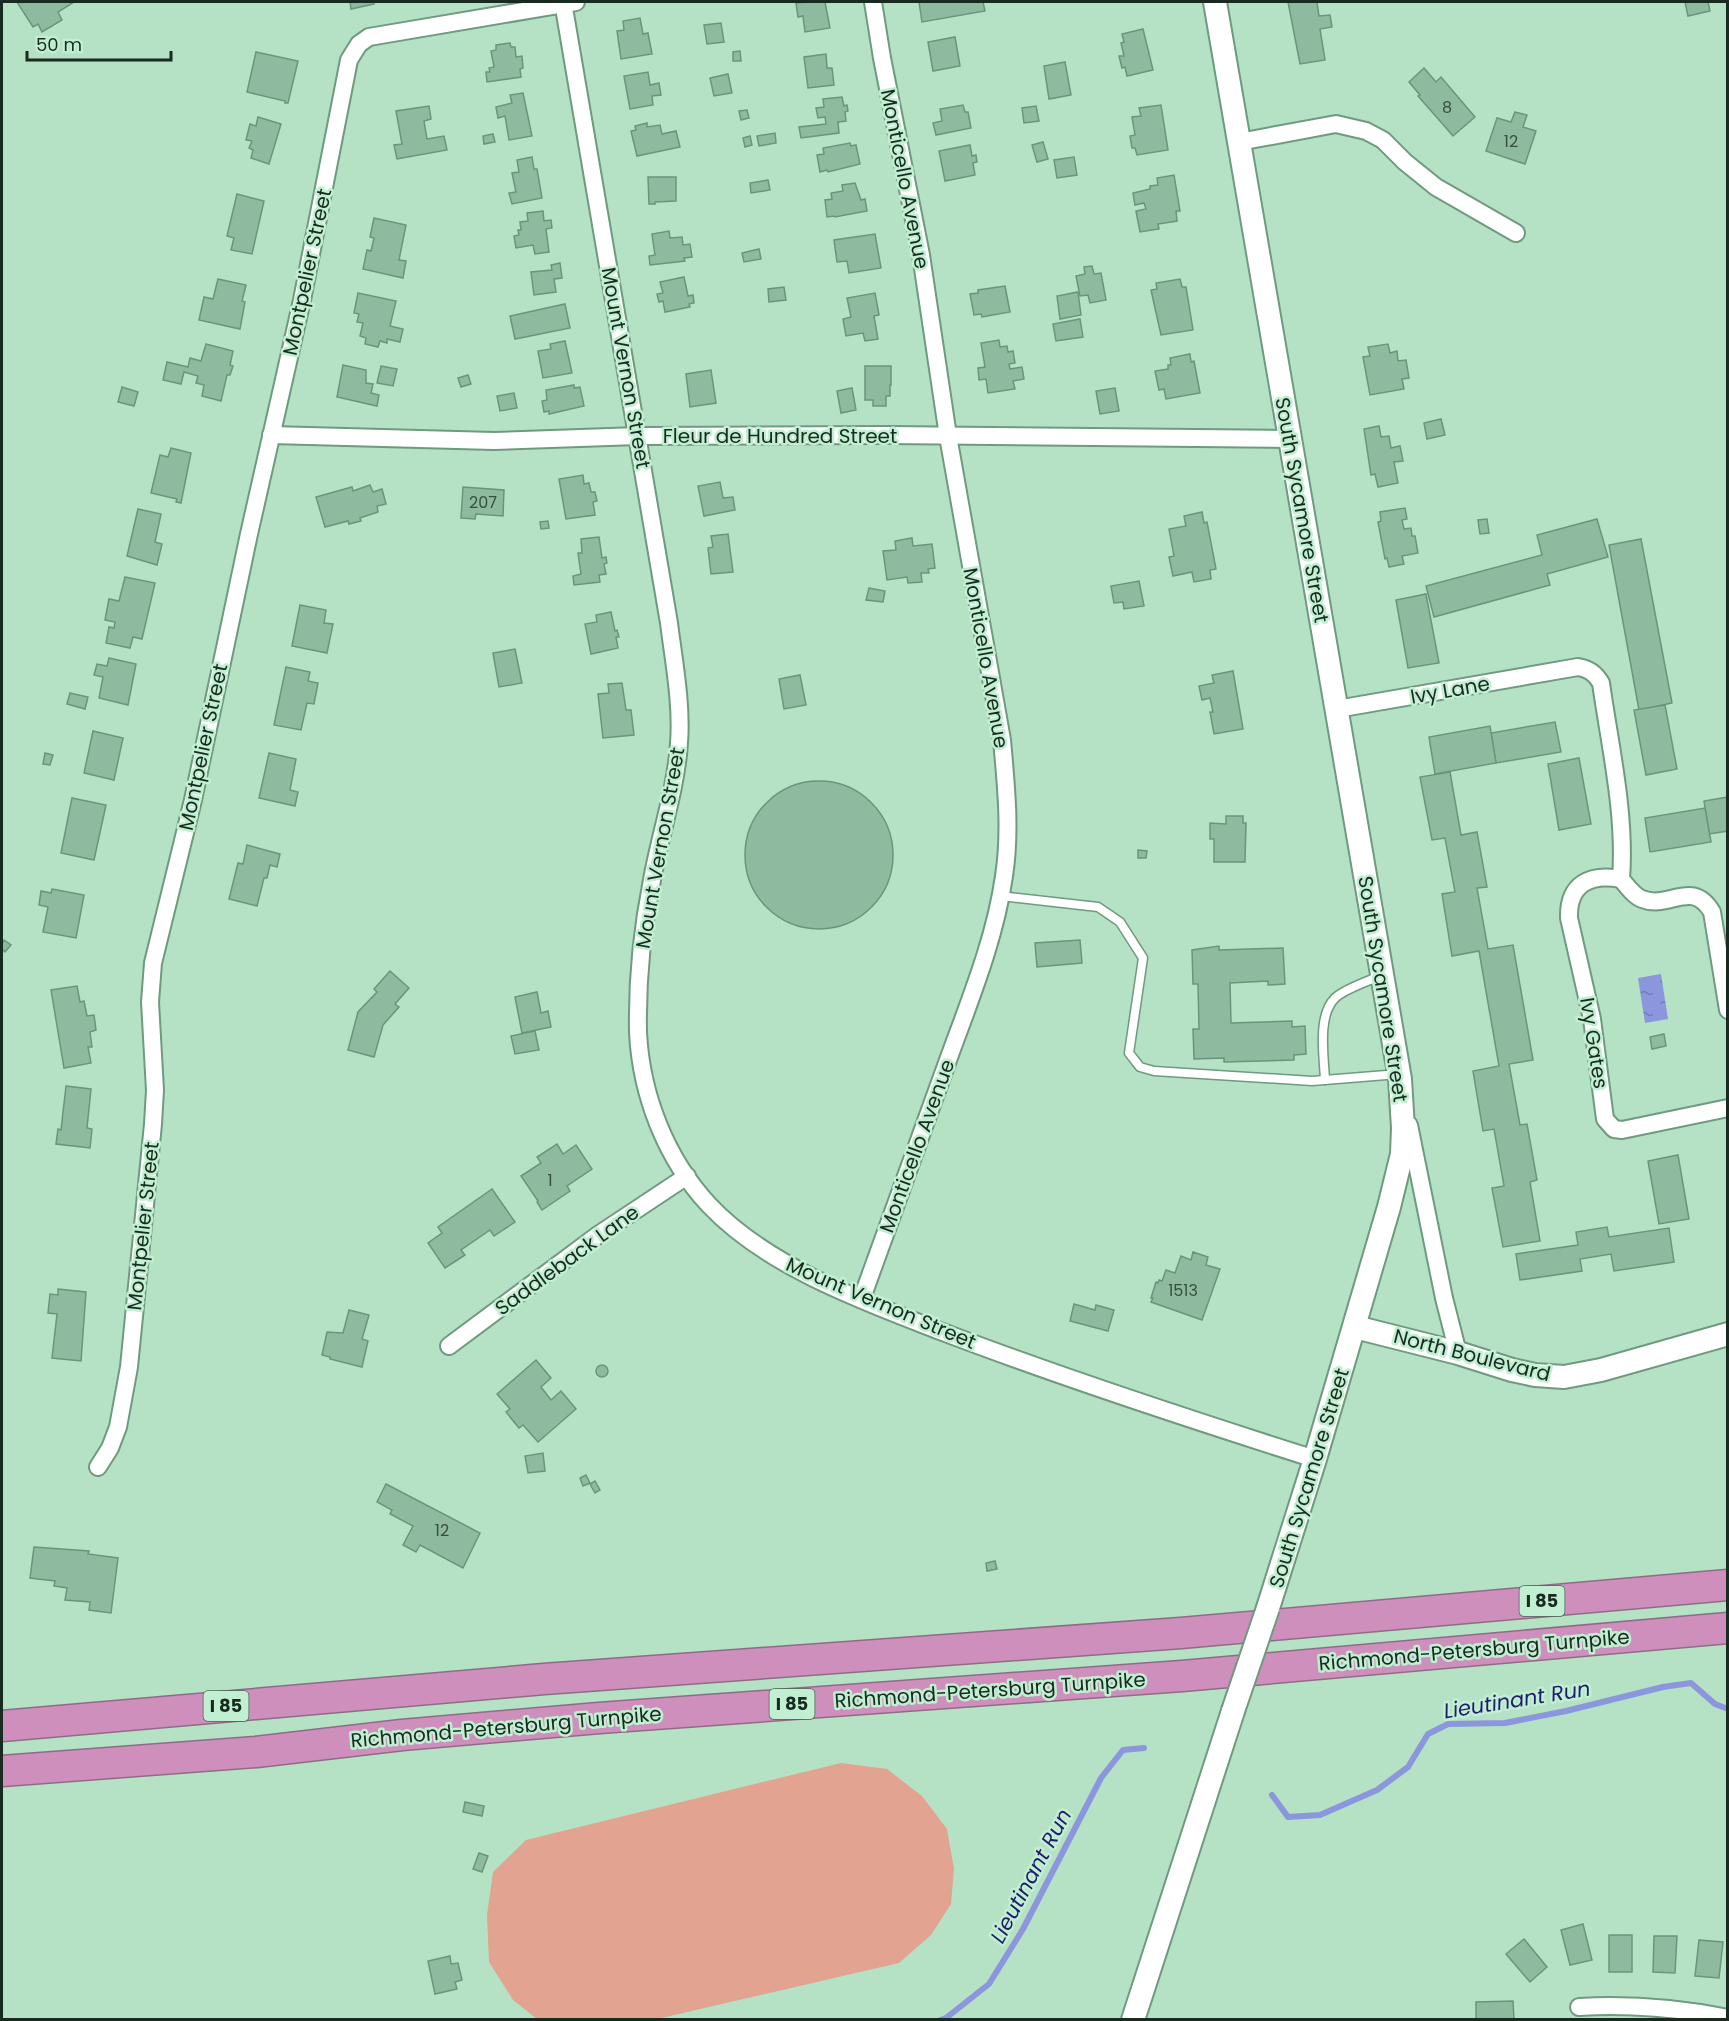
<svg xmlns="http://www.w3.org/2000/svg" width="1729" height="2021" viewBox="0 0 1729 2021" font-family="Poppins,sans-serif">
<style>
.grass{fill:#e2a391}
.water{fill:url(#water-ripples)}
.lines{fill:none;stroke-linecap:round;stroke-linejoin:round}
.stream{stroke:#8c96dc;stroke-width:6}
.building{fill:#8eba9f;stroke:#6a957b;stroke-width:1.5}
.lane-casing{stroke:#6f9a7f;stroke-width:11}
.street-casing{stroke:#6f9a7f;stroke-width:20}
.secondary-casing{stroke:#6f9a7f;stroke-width:26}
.highway-casing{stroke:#8f6c86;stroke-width:33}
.lane{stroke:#fff;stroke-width:8}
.street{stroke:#fff;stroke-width:16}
.secondary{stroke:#fff;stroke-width:22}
.highway{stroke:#ce8fbd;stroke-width:30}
.secondary-bridge-casing{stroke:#6f9a7f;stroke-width:26;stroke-linecap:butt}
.secondary-bridge{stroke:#fff;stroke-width:22}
.labels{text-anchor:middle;stroke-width:5;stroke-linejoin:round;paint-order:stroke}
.number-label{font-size:16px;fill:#364f40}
.shield{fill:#c1efd2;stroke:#4b6655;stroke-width:1.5}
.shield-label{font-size:18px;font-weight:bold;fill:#192b20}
.street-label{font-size:20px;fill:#192b20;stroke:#c1efd2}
.water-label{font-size:21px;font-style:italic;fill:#211b6d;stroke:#c1efd2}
</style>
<defs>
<pattern id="water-ripples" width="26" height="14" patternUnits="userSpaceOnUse" patternTransform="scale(1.5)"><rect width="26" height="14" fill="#8c96dc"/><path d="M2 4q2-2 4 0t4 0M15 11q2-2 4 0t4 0" fill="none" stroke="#727bb2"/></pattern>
</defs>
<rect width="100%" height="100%" fill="#b5e2c5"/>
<path class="grass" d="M841,1763L887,1769L922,1796L947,1829L954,1869L951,1904L931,1935L899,1963L657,2019H537L513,2000L489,1962L487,1915L493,1872L526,1840Z"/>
<path class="water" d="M1661,974L1668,1019L1645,1023L1638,978Z"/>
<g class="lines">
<g class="stream">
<path d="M1272,1795L1288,1817L1320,1815L1377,1790L1408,1767L1428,1734L1448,1724L1505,1723L1566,1711L1663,1687L1691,1683L1715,1704L1728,1709"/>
<path d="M940,2020L946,2018L989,1984L1023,1929L1101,1778L1123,1750L1144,1748"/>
</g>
</g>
<g class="building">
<path d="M17,2H74L58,12L62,20L42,32L38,24L33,27Z"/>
<path d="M350,2H373L374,4L351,9Z"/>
<path d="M807,2H825L830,28L805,32L803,16L798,17L796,3Z"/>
<path d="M919,2H983L985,11L922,22Z"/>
<path d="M1288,2H1317L1319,16L1330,15L1332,27L1320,29L1325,60L1300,64Z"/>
<path d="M1685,2H1708L1710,11L1688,16Z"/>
<path d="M640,18L643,34L648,33L652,54L621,59L617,31L624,30L623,21Z"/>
<path d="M721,23L724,42L707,44L704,25Z"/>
<path d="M1143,29L1153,70L1127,76L1125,67L1122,68L1119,56H1124L1121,43L1124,42L1122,34Z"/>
<path d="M955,37L960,66L933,71L928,42Z"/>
<path d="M510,43L511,47H515L516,57L522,56L523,68L520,69L521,77L487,82L486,72H490L489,68L494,67L491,51L496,50V45Z"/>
<path d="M740,51L741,61H733V52Z"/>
<path d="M256,52L298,61L288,103H285V101L247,92Z"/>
<path d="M826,54L827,68H832L834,85L808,88L804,57Z"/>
<path d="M1065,62L1071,95L1049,99L1044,66Z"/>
<path d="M1424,68L1436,82L1441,77L1475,117L1453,136L1418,96L1420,95L1409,82Z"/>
<path d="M648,72L650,85L659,83L661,95L652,96L653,105L630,109L624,76Z"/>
<path d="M728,74L732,93L714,96L710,78Z"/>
<path d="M523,93L532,136L509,140L505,116L498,118L496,107L512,103L510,95Z"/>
<path d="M842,97L844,106L847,105L848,111L845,112L846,121L838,122L839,133L801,138L799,127L826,124L825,117L818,118L816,108L824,107L823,99Z"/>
<path d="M963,105L965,112H968L971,128L936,135L933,123L942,121L940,109Z"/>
<path d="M1161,105L1168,150L1137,155L1135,148H1132L1130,136L1135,135L1132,117L1141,116L1139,108Z"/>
<path d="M429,106L431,119L424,121L427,139L444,136L447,150L397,159L394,145L402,144L396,111Z"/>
<path d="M1036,106L1039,121L1024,123L1022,108Z"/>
<path d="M747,110L749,118L741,120L739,111Z"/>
<path d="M1515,112L1527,115L1523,127L1536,131L1525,164L1486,151L1497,118L1511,122Z"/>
<path d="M258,117L281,124L269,164L251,158L253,150L249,148L252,141L246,140L250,124L256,126Z"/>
<path d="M647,123V127L660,125L662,134L676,131L680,147L637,156L631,131L636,130L635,126Z"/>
<path d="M775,133L776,143L759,146L757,136Z"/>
<path d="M493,134L495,142L484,144L483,136Z"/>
<path d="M750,136L752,145L745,147L743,138Z"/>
<path d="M1043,142L1048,159L1037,162L1032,145Z"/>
<path d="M850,143L851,146L856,145L860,164L828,172L827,170L820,172L817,155L824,154L823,148Z"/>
<path d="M970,145L972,156L976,155L977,162L973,163L975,175L945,181L939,151Z"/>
<path d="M532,157L534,169H537L542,198L512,204L509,193L516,192L512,173L519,172L517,160Z"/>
<path d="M1074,157L1077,175L1057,178L1054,160Z"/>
<path d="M1174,175L1180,211H1176L1177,221L1158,224L1159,229L1140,232L1136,211L1146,209L1144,203L1135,205L1133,193L1150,189V186L1158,185L1157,178Z"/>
<path d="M648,177H676V201L655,202V204H649Z"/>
<path d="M768,180L770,190L751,193L750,183Z"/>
<path d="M855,183L861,200L865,199L867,211L835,217L834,216L827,217L825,200L832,199L831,193L843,191L842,185Z"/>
<path d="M237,194L264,201L252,254L231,250L234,238L227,236Z"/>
<path d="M543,211L544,221L551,220L552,228L546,229L549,252L535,254L533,245L516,248L514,236L519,235L518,230H521L520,222L528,221L527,213Z"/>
<path d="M374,218L406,225L399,260L406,261L403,278L363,269L367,250L371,251L374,238L370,237Z"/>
<path d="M669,231L670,238L682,237L683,245L690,244L692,257L684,258L685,261L650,265L649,256L655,255L652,234Z"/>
<path d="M875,234L881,268L849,273L847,261L837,262L834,240Z"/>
<path d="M759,249L761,259L744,262L742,253Z"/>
<path d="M560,263L562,278L554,279L556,292L534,295L531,272L552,270L551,265Z"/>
<path d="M1092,266L1094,274L1101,273L1106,300L1090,303L1088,295L1080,296L1076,276L1085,274L1084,267Z"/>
<path d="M684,277L688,296L693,295L694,303L689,304L690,307L665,312L663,301L659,302L657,294L663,293L660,282Z"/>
<path d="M218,279L246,285L242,301L245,302L240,329L199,320L204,297L213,299Z"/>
<path d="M1180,279L1182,287H1186L1193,330L1161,335L1151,290L1157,289L1156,283Z"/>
<path d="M1005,286L1010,312L982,317L981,314L974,315L970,294L978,293V290Z"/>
<path d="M784,287L786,300L769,302L768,289Z"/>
<path d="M1078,292L1081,315L1060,319L1057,296Z"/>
<path d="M358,293L396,301L390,326L403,329L400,342L387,339V343L380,341L378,347L365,344L366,338L360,336L363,323L357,322L359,314L354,313Z"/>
<path d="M875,293L879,315L874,316L878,339L865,341L863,333L846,336L843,319L851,317L847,298Z"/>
<path d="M565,304L570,328L515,339L510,316Z"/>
<path d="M1080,319L1083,337L1056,341L1053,324Z"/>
<path d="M999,340L1000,347L1007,346L1008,352L1013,351L1015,363L1009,364L1010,369L1022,367L1024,379L1013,381L1015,389L988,393L986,379L979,380L978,368L985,367L981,343Z"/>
<path d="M565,341L572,373L543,378L538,351L551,349L550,344Z"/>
<path d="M206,344L233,351L230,365L233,366L230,375H227L221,401L202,396L204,385L196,383L198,376L184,372L181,384L163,380L167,362L188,367L190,358L201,361Z"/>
<path d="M1388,344L1390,353L1397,351L1398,361L1406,360L1409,378L1402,379L1404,389L1370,395L1363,357L1370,356L1368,347Z"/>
<path d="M1190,354L1191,362L1194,361L1200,393L1166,399L1164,389L1159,390L1155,371L1168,369V365H1171L1170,358Z"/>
<path d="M343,365L366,370V383L373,384L371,393L379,395L377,406L337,397Z"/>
<path d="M381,366L397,369L393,386L377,383Z"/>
<path d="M865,366H891V385H890V396H886V406H873V400H865Z"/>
<path d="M711,370L716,403L690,407L686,374Z"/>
<path d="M468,375L471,384L461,387L458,378Z"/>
<path d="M574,385V388L580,387L584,406L549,414V411L544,412L542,401L547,400L546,390Z"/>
<path d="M122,387L138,392L134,406L118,402Z"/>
<path d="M852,388L856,410L841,413L837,391Z"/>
<path d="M1115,388L1119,411L1100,414L1096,391Z"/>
<path d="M514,393L517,408L500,411L497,396Z"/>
<path d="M1441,419L1445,435L1427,439L1424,423Z"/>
<path d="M1379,426L1381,437L1389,436L1391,448L1400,446L1403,461L1394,462L1398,483L1378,487L1375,474L1371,475L1364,429Z"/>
<path d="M171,448L191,453L181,503L176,502L177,499L151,493L160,455L168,457Z"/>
<path d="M583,475L584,484L589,483L591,492H595L597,501L593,502L595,515L566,519L559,479Z"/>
<path d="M720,482L723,498L733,497L735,510L704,516L698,486Z"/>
<path d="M370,485L373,492L382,489L386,504L377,506L378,512L360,518L361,521L349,524L348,521L325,527L316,497L352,487L353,491Z"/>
<path d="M463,487L504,490L503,516L476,514L475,519L461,518Z"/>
<path d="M1405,508L1407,519L1402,520L1404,529L1411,528L1412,536H1415L1418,553L1402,556L1404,564L1389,567L1387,558L1385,559L1378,522L1381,521L1380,512Z"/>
<path d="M138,509L161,514L155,542L162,544L157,565L127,556Z"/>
<path d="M1202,512L1204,523L1207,522L1216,569L1210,570L1211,579L1194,582L1192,572L1173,576L1169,557L1174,556L1169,529L1186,526L1184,516Z"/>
<path d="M1487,519L1489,533L1480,534L1478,520Z"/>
<path d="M1597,519L1608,557L1547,574L1550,585L1434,617L1426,586L1542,555L1537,535Z"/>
<path d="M548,521L549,528L541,529L540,522Z"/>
<path d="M728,534L733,572L711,574L708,548L713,547L711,536Z"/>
<path d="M599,537L602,558L606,557L607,563L604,564L606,574L599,575L600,582L574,585L573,576L581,574L578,553H582L581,539Z"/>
<path d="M912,538L913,546L932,544L935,568L928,569L929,573H921L922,582L908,583L907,577L887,580L883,551L896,550L895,541Z"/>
<path d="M1641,539L1672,703L1639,710L1609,545Z"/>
<path d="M125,577L155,583L142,639L133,637L130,648L106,643L109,627L114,628L115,622L105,620L109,599L119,601Z"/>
<path d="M1139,581L1144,606L1124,609L1123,602L1114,603L1111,586Z"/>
<path d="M869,588L885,591L883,602L866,600Z"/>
<path d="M1426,594L1439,663L1408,668L1396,600Z"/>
<path d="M300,605L326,610L324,623L333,624L327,653L292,646Z"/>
<path d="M611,612L615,631L617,630L619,637H616L618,648L591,654L585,624L597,622L596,615Z"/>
<path d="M515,649L522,683L499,687L493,653Z"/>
<path d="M109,658L136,664L128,705L99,698L103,677L94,675L97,664L107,666Z"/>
<path d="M286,667L310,672L308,681L318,683L314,704L307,703L301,730L274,725Z"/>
<path d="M1233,671L1243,729L1214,734L1210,712H1213L1210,698L1202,700L1199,686L1214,683L1212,675Z"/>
<path d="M800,675L806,705L784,709L779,679Z"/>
<path d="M622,683L626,710H631L634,735L603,738L598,694L609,693L608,684Z"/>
<path d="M70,693L88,697L85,709L67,704Z"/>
<path d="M1665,705L1677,769L1646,775L1634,710Z"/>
<path d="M1555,722L1561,752L1496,763L1491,733Z"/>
<path d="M1490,726L1496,763L1435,774L1429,737Z"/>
<path d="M93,731L123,738L114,780L84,773Z"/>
<path d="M45,753L53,755L50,765L43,764Z"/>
<path d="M269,753L296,759L290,790L298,792L295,806L259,798Z"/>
<path d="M1579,758L1591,824L1559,830L1548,764Z"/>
<path d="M1450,772L1461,835L1477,832L1487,887L1477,888L1488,949L1513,945L1533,1060L1509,1064L1520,1125L1527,1124L1537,1180L1530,1182L1540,1241L1503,1247L1492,1188L1504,1186L1494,1129L1483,1131L1473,1071L1499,1066L1479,951L1452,956L1442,894L1455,892L1445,838L1432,840L1420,777Z"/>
<circle cx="819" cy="855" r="74"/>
<path d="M1728,797V831L1709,834L1704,801Z"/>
<path d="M72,798L106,805L94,860L61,853Z"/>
<path d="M1705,808L1711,842L1650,852L1645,818Z"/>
<path d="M1226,816H1243V823H1246L1245,862H1214V839H1210V823L1226,824Z"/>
<path d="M247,845L280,854L277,867L270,865L267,878H264L257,906L229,899L238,863L243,864Z"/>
<path d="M1138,850L1147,851L1146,858H1138Z"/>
<path d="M52,889L84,895L76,938L43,932L48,907L39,905L41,891L51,893Z"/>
<path d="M4,940L11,945L5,952L2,949V944Z"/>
<path d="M1080,940L1082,963L1037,967L1035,943Z"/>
<path d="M1219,946V950L1283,948L1285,984L1268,985V981L1230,983L1231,1023L1292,1021V1027L1305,1026L1306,1054L1294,1055V1060L1224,1062V1058L1194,1059L1193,1029H1199L1198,984H1193L1192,950Z"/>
<path d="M390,971L409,988L395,1004L399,1007L383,1025L374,1057L348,1050L358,1012L377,992L374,989Z"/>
<path d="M77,986L80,1002L84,1001L87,1016L94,1015L96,1030L90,1032L92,1047H88L91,1063L64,1068L51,990Z"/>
<path d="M537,992L541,1013L548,1011L551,1027L522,1033L515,997Z"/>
<path d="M535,1031L539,1050L515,1054L511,1036Z"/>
<path d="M1664,1034L1666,1046L1652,1049L1650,1037Z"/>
<path d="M66,1086L91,1089L87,1128L92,1129L90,1148L56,1144L58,1129L61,1130Z"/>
<path d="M557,1144L563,1154L576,1145L592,1169L567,1186L570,1191L542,1210L537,1202L538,1201L521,1176L541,1163L537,1157Z"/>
<path d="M1678,1155L1689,1219L1659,1224L1648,1161Z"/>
<path d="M492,1189L515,1222L494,1236L490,1230L461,1250L465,1255L445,1268L428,1243L442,1233L438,1227Z"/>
<path d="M1607,1227L1609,1237L1669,1228L1674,1262L1614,1271L1611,1254L1580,1259L1582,1271L1520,1280L1516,1254L1578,1245L1576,1232Z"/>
<path d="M1193,1252L1208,1257L1206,1265L1220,1269L1202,1320L1151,1302L1153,1298H1151L1156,1282L1158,1283L1159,1280L1162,1281L1166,1270L1175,1273L1181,1256L1191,1260Z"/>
<path d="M58,1289L86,1292L81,1361L52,1358L57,1314L48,1313L50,1294L58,1295Z"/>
<path d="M1074,1304L1095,1310L1096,1305L1114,1310L1108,1331L1070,1321Z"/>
<path d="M349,1310L369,1315L362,1339L368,1341L362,1367L330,1359V1357L322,1355L327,1332L343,1333Z"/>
<path d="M536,1360L551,1378L541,1387L551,1400L561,1391L576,1409L538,1442L523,1425L519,1428L506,1412L510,1409L497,1394Z"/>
<circle cx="602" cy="1371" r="6"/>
<path d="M543,1453L545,1471L528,1473L525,1456Z"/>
<path d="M586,1475L590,1483L583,1486L580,1478Z"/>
<path d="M595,1481L600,1490L595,1493L590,1484Z"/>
<path d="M386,1484L480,1533L463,1568L420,1545L416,1552L403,1545L413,1526L390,1514L392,1510L377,1502Z"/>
<path d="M34,1547L89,1551L88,1554L118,1558L111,1613L89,1610L90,1602L65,1600L67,1588L54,1586L55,1581L30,1578Z"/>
<path d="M995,1561L997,1569L987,1571L986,1563Z"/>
<path d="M465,1802L484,1806L482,1816L463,1812Z"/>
<path d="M479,1853L488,1856L482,1872L473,1869Z"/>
<path d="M1583,1924L1592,1960L1570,1965L1561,1930Z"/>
<rect x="1609" y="1935" width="23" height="37"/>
<path d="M1654,1936H1677L1675,1973L1653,1972Z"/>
<path d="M1524,1939L1547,1967L1530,1982L1506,1954Z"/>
<path d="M1699,1940L1723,1942L1719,1978L1695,1976Z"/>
<path d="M450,1956L451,1964L458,1963L462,1980L455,1982L457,1989L435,1994L428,1961Z"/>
<path d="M1513,2001L1514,2020H1476V2002Z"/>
</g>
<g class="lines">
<g class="lane-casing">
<g id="lane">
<path d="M1000,896L1098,907L1120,922L1143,958L1129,1053L1140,1067L1154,1071L1312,1081L1399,1074"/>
<path d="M1325,1080C1324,1056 1317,1016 1335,998C1344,989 1369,981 1382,975"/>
</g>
</g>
<g class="street-casing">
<g id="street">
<path d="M563,2L669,623C674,663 682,704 679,743C676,790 660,834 652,880C642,930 637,981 638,1032C641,1095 666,1159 709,1205C768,1268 870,1304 948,1334C1069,1380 1192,1420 1315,1459"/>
<path d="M1239,142L1336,124L1366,131L1383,140L1405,162L1436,187L1516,233"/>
<path d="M271,435L494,441L638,436L887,435L1290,439"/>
<path d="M1337,709L1578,667C1589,669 1595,673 1601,683C1610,747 1626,814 1621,879C1627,886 1634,896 1642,899C1669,910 1692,878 1712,912L1728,1010"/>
<path d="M1621,879C1590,873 1568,884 1569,918L1592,1019L1605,1119L1614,1129L1622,1130L1728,1108"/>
<path d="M1409,1125L1444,1298L1458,1353"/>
<path d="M862,1298C890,1220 919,1141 947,1063C969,1002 995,940 1004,876C1011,831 1006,785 1002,740L948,436L921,255L882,58L873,2"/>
<path d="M449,1346L598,1235L687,1176"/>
<path d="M98,1467L110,1448L118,1427L129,1367L153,1124L155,1090L150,1002L153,963L193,800L249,534L302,300L349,60L359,44L369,37L576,2"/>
<path d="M1579,2007C1630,2004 1678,2008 1728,2018"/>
</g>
</g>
<g class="secondary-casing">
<g id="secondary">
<path d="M1215,2L1400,1079L1403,1128L1402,1154L1389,1207L1315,1459L1268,1608"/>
<path d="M1355,1327L1458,1353L1512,1370L1535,1375L1564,1377L1601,1370L1728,1334"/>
<path d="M1133,2020L1233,1711"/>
</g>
</g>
<g class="highway-casing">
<g id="highway">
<path d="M2,1726L544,1679L1181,1633L1728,1585"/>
<path d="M2,1771L256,1752L402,1735L599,1718L1182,1676L1728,1628"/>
</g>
</g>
<use href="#lane" class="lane"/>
<use href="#street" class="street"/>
<use href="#secondary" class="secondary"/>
<use href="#highway" class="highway"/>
<g class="secondary-bridge-casing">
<path id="secondary-bridge" d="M1233,1711L1268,1608"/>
</g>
<use href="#secondary-bridge" class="secondary-bridge"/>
</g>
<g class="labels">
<g class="number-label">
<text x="1447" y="113">8</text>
<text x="1511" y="147">12</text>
<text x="483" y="508">207</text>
<text x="550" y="1186">1</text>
<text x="1183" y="1296">1513</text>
<text x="442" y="1536">12</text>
</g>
<g class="shield">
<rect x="1519.5" y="1586" width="45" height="30" rx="4.5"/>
<rect x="769.5" y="1689" width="45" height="30" rx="4.5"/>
<rect x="203.5" y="1691" width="45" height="30" rx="4.5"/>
</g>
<g class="shield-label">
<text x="1542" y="1607">I 85</text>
<text x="792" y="1710">I 85</text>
<text x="226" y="1712">I 85</text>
</g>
<g class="street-label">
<text transform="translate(905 179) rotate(79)" y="7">Monticello Avenue</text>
<text transform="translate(307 272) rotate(-78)" y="7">Montpelier Street</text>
<text transform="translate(626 368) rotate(80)" y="7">Mount Vernon Street</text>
<text x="780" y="443">Fleur de Hundred Street</text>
<text transform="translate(1302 510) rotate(80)" y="7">South Sycamore Street</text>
<text transform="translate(986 658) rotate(80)" y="7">Monticello Avenue</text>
<text transform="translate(1450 690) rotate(-10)" y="7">Ivy Lane</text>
<text transform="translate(203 747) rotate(-78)" y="7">Montpelier Street</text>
<text transform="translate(660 848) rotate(-80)" y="7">Mount Vernon Street</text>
<text transform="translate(1383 989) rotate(81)" y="7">South Sycamore Street</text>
<text transform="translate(1594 1043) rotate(81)" y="7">Ivy Gates</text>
<text transform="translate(917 1146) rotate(-70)" y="7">Monticello Avenue</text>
<text transform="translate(143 1226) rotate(-84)" y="7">Montpelier Street</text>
<text transform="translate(567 1260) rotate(-36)" y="7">Saddleback Lane</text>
<text transform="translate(881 1303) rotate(23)" y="7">Mount Vernon Street</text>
<text transform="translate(1472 1355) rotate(14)" y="7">North Boulevard</text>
<text transform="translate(1309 1478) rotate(-73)" y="7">South Sycamore Street</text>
<text transform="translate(1474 1650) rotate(-5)" y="7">Richmond-Petersburg Turnpike</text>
<text transform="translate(990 1690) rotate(-4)" y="7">Richmond-Petersburg Turnpike</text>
<text transform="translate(506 1727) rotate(-5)" y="7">Richmond-Petersburg Turnpike</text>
</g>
<g class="water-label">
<text transform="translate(1517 1700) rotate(-9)" y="7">Lieutinant Run</text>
<text transform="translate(1031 1876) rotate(-62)" y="7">Lieutinant Run</text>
</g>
</g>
<rect width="1729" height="2021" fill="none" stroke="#192b20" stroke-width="6"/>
<path d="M27 51v9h144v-9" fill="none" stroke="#192b20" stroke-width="3"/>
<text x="36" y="51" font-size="18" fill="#192b20" stroke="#c1efd2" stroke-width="4.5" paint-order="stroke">50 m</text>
</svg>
